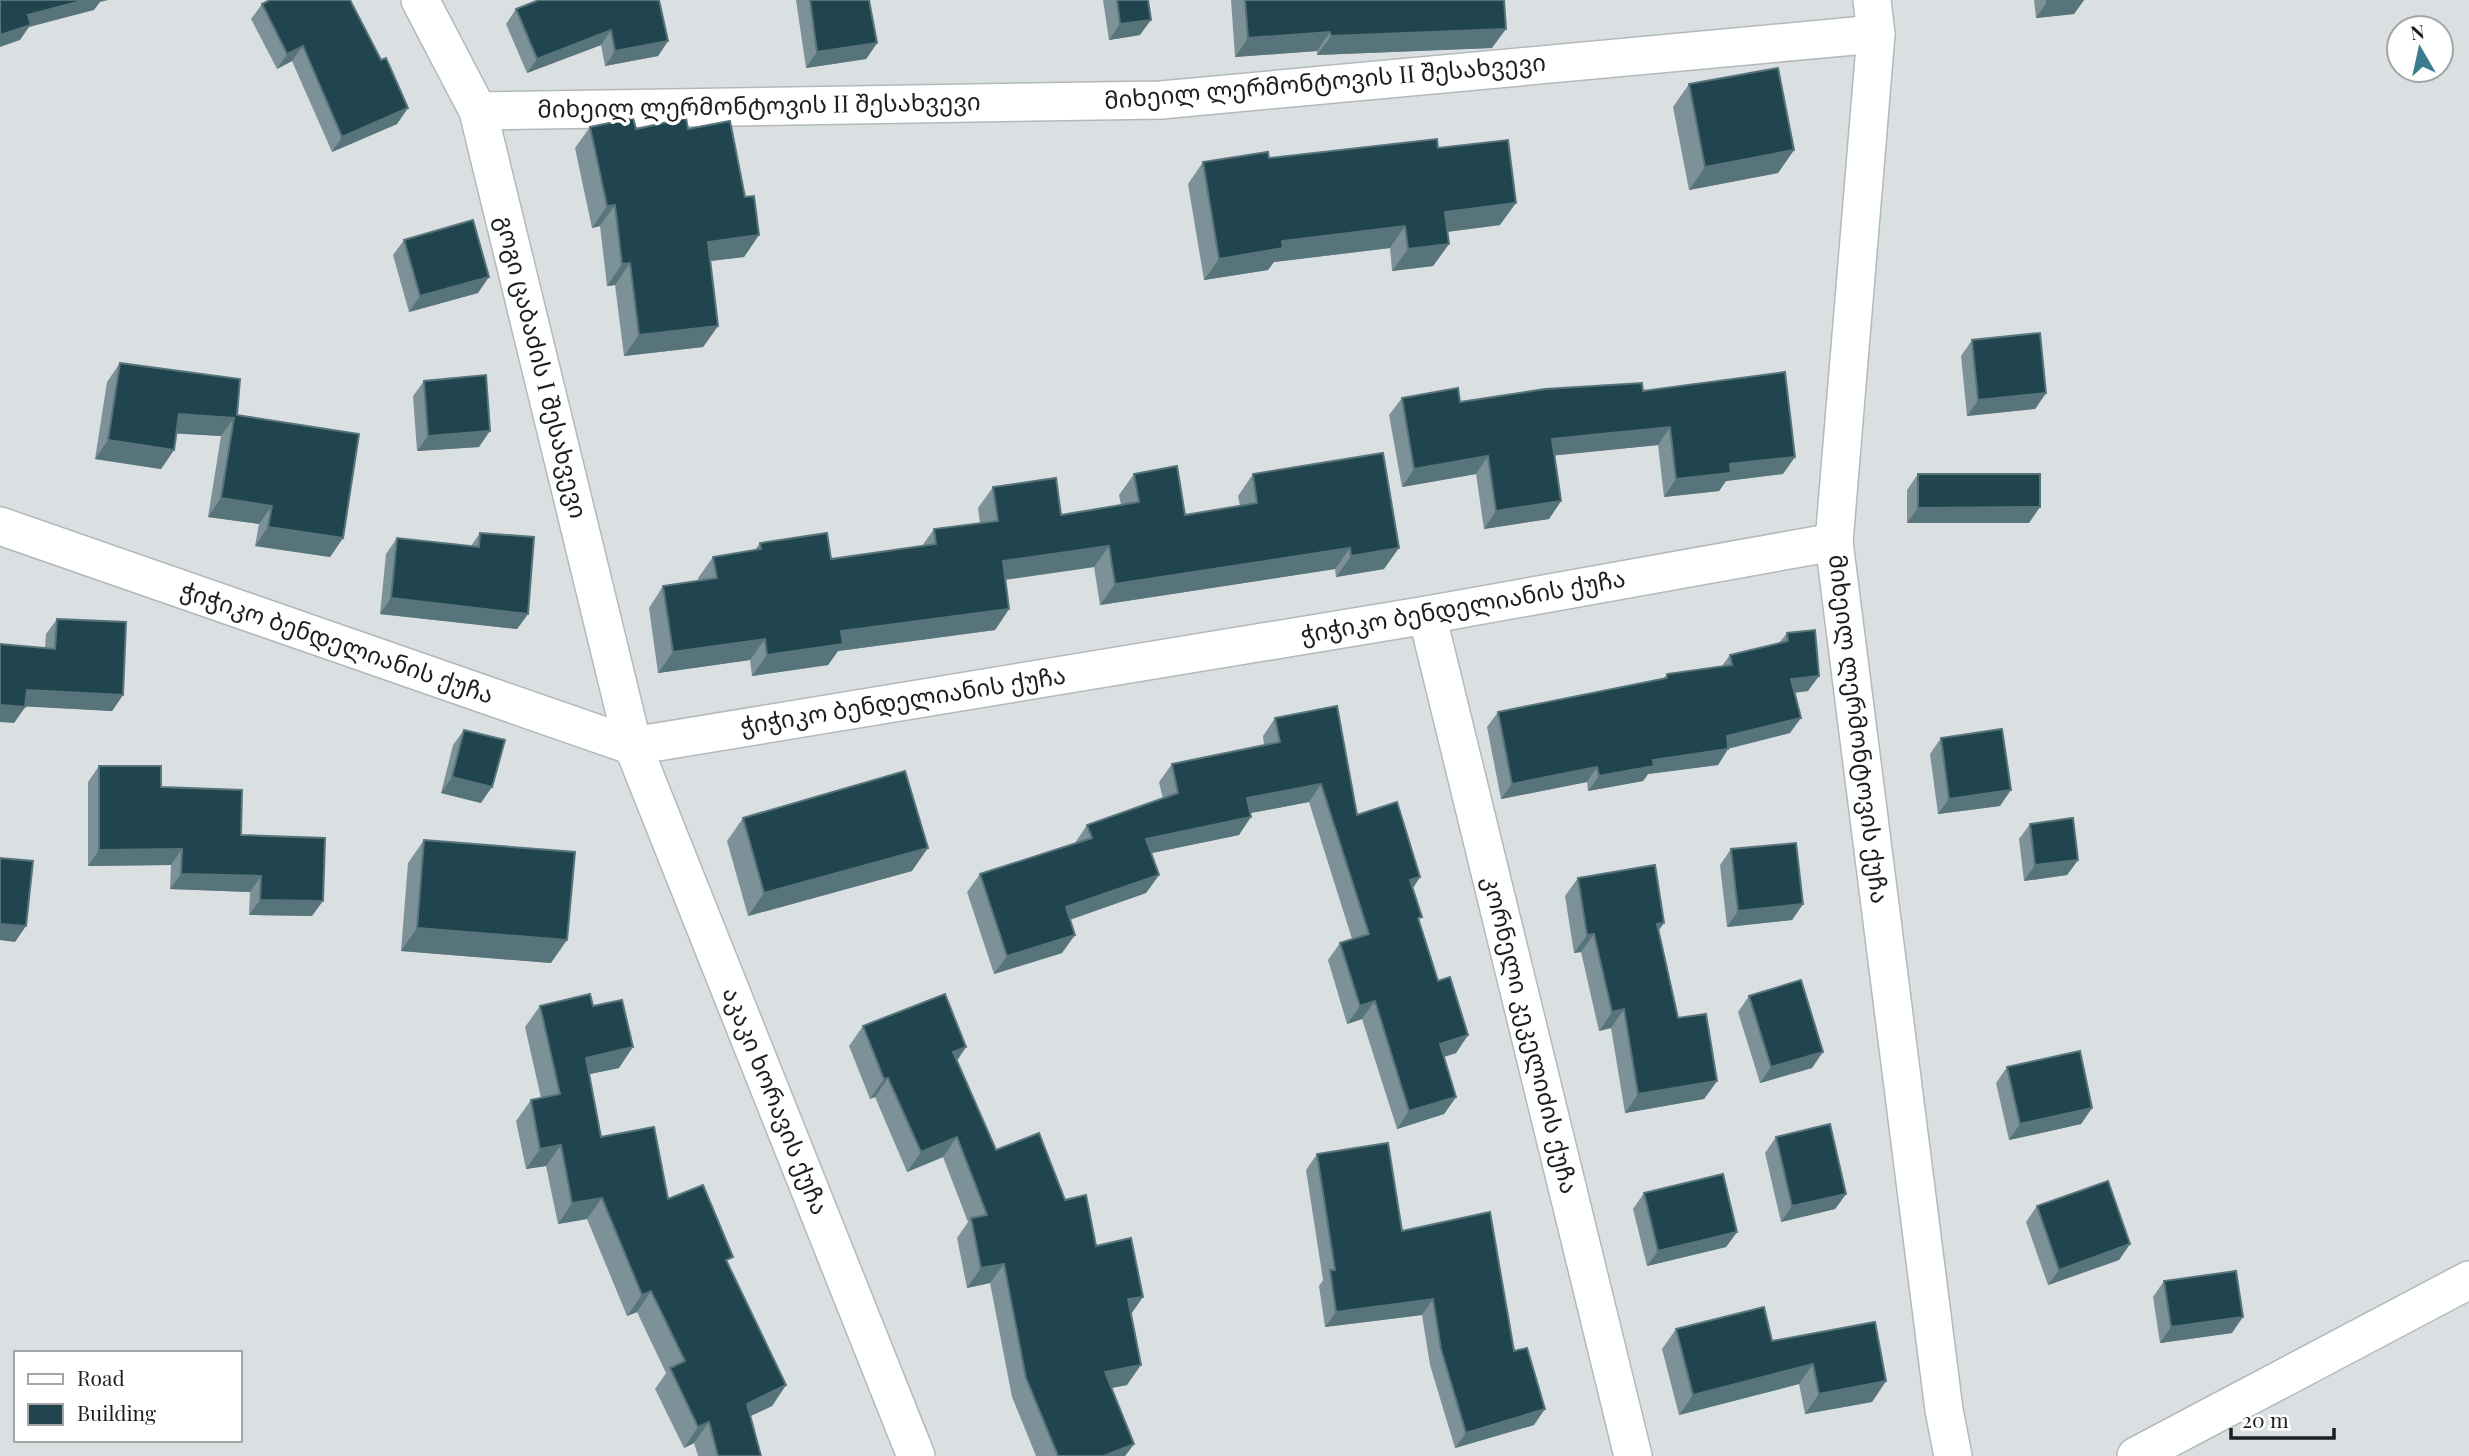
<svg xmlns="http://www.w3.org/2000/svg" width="2469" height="1456" viewBox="0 0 2469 1456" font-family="'Playfair Display','Noto Sans Georgian',serif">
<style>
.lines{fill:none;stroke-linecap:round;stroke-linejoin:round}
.street-casing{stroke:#b3b9bb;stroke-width:40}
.street{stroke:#fff;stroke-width:37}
.wall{fill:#7d9298}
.shaded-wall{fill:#58747b}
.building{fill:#20454f;stroke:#58747b;stroke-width:2}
.labels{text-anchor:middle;stroke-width:7;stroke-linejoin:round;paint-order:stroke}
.street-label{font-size:24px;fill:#1c1e1f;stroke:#fff}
</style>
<rect width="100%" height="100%" fill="#dae0e2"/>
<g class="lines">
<g class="street-casing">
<g id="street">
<path d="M420,0L478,111L633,746L916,1456"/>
<path d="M1872,0L1876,34L1834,542L1944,1410L1953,1456"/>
<path d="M478,111L1161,100L1876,34"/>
<path d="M0,526L633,746L1427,615L1834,542"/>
<path d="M1427,615L1633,1456"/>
<path d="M2136,1456L2469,1280"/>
</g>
</g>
<use href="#street" class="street"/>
</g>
<g class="wall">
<path d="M796,0H869L877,43L866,59L806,68Z"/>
<path d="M1103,0H1148L1140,35L1109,40Z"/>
<path d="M1231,0H1504L1492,48L1317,55V51L1235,57Z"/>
<path d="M2034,0H2084L2074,14L2036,18Z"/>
<path d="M262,4L381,60L408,108L397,124L332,152L292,61L277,69L251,19Z"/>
<path d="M516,9L668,41L658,56L605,66L601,45L527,73L506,24Z"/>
<path d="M1689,84L1794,150L1778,173L1689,190L1673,107Z"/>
<path d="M590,127L636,129H688L745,197L759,235L744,257L710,261L718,326L703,347L624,356L615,285L607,286L600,226L592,228L575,148Z"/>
<path d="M1438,148L1500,225L1447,232L1449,244L1433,266L1392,271L1390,248L1274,262L1268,270L1204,280L1188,184L1203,162Z"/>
<path d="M404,240L478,293L409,312L393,255Z"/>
<path d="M1972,340L2046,393L2035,409L1967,416L1961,356Z"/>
<path d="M120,363L237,415L343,538L330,557L255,546L259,524L208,517L221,436L176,433L174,450L161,469L95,459L107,382Z"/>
<path d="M424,381L479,447L417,451L413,396Z"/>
<path d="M1643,391L1783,474L1726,481L1719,491L1664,497L1658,445L1555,455L1561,501L1549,519L1484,529L1476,474L1402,487L1389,415L1402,398L1460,402Z"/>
<path d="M1134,474L1185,515L1240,506L1238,496L1253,474L1384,569L1336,577L1335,569L1100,605L1094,567L1005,580L1009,609L995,630L838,651L828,665L752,676L750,660L658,673L649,608L663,586L699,581L698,578L713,557L755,550L760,543L831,559L922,546L934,529L980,523L978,508L993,487L1061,515L1121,505L1119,495Z"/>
<path d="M1918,474L2029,523H1907V490Z"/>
<path d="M480,533L528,614L517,629L380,614L386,554L397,538L471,546Z"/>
<path d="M57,619L123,695L112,711L26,706L14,723L45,648L46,634Z"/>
<path d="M1787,633L1808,691L1794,693L1790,733L1728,749L1718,765L1648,774L1643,781L1588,791L1587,782L1501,799L1487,727L1498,712L1664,678L1667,674L1721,667L1730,655L1779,643Z"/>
<path d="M1275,718L1357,815L1420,877L1413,888L1419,921L1438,981L1468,1035L1456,1053L1444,1057L1456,1097L1444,1114L1397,1129L1362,1019L1347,1024L1328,960L1340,943L1352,939L1309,802L1250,813L1239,835L1151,853L1159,875L1146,893L1070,920L1062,953L994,974L967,892L980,874L1075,843L1087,825L1163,799L1159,782L1172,764L1264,745L1263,736Z"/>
<path d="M464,730L481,803L441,793L453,745Z"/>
<path d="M1941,738L2000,806L1938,814L1930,754Z"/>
<path d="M99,766L161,787L241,835L312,916L249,915L250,892L170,889L171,865L88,866V782Z"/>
<path d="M743,818L912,871L748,916L727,841Z"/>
<path d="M2030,824L2078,860L2067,875L2024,881L2019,839Z"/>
<path d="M424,840L551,963L401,951L408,863Z"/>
<path d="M1731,849L1803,904L1792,920L1727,927L1720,865Z"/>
<path d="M1578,878L1659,930L1678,1018L1717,1081L1704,1099L1625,1113L1611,1028L1599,1031L1581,952L1574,953L1565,896Z"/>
<path d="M1749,996L1812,1068L1760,1083L1738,1012Z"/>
<path d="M540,1006H593L619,1068L589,1074L601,1137L668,1199L728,1264L786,1385L772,1406L750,1416L761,1456H698L694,1443L684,1448L655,1389L666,1373L637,1312L627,1316L587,1219L558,1224L546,1166L526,1169L516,1121L531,1100L541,1098L525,1027Z"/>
<path d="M863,1026L966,1047L957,1061L996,1150L1065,1200L1096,1246L1131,1313L1127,1385L1111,1388L1134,1444L1125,1456H1036L1012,1397L990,1283L967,1288L957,1238L968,1222L943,1157L907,1172L875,1097L870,1099L849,1046Z"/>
<path d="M2007,1067L2092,1108L2081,1124L2009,1140L1996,1083Z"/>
<path d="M1776,1137L1846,1194L1835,1209L1781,1222L1765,1153Z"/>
<path d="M1317,1154L1402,1231L1514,1351L1534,1425L1455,1448L1430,1365L1422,1315L1325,1327L1319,1286L1323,1280L1306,1170Z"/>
<path d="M1644,1193L1737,1232L1726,1247L1647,1266L1633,1209Z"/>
<path d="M2037,1206L2130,1244L2119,1260L2048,1285L2026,1222Z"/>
<path d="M2164,1281L2232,1333L2160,1343L2153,1297Z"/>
<path d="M1676,1329L1772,1341L1886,1381L1872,1402L1805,1414L1799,1384L1679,1415L1662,1349Z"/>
</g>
<g class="shaded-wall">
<path d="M85,0H108L100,2L94,10L29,27L20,40L0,47V35L28,15Z"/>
<path d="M2066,0H2084L2074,14L2036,18L2047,2Z"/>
<path d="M1151,20L1140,35L1109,40L1120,24Z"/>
<path d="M1506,29L1492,48L1317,55L1331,36Z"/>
<path d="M611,30L601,45L527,73L537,59Z"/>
<path d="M1330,32L1317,51L1235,57L1248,38Z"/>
<path d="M668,41L658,56L605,66L615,51Z"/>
<path d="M877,43L866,59L806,68L817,52Z"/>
<path d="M303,46L292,61L277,69L287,54Z"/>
<path d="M408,108L397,124L332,152L342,137Z"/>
<path d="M1794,150L1778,173L1689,190L1705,167Z"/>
<path d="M1516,203L1500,225L1430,234L1445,212Z"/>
<path d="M615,205L600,226L592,228L607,206Z"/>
<path d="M1405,226L1390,248L1274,262L1268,270L1204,280L1219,259L1282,241Z"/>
<path d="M759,235L744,257L693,263L708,242Z"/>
<path d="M1449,244L1433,266L1392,271L1408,249Z"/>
<path d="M630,263L615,285L607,286L622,264Z"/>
<path d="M489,277L478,293L409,312L420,296Z"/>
<path d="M718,326L703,347L624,356L639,335Z"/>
<path d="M2046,393L2035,409L1967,416L1978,400Z"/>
<path d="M179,414L234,418L221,436L166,433Z"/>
<path d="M1670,427L1658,445L1540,457L1552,439Z"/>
<path d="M490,431L479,447L417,451L428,436Z"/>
<path d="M108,440L174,450L161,469L95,459Z"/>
<path d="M1488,456L1476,474L1402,487L1414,469Z"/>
<path d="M1795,457L1783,474L1726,481L1719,491L1664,497L1676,479L1730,464Z"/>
<path d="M221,498L272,506L259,524L208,517Z"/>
<path d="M1561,501L1549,519L1484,529L1496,511Z"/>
<path d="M2040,507L2029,523H1907L1918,508Z"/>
<path d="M268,527L343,538L330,557L255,546Z"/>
<path d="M1109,546L1094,567L988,582L1003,561Z"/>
<path d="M1350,548L1335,569L1100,605L1115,584Z"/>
<path d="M1399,548L1384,569L1336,577L1351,556Z"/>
<path d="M391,598L528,614L517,629L380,614Z"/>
<path d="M1009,609L995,630L838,651L828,665L752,676L767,655L841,631Z"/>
<path d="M765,639L750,660L658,673L673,652Z"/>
<path d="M1819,676L1808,691L1780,694L1791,679Z"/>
<path d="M27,690L123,695L112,711L16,706Z"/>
<path d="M0,705L25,707L14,723L0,722Z"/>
<path d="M1801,718L1790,733L1722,750L1728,749L1718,765L1648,774L1643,781L1588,791L1599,776L1727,736Z"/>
<path d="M1597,767L1587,782L1501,799L1512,784Z"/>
<path d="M452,777L492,787L481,803L441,793Z"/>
<path d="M1321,784L1309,802L1235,816L1247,798Z"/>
<path d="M2011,790L2000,806L1938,814L1949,799Z"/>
<path d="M1251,817L1239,835L1133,857L1146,839Z"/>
<path d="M928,848L912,871L748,916L764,893Z"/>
<path d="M182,849L171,865L88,866L99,850Z"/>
<path d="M2078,860L2067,875L2024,881L2035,865Z"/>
<path d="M181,874L261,876L250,892L170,889Z"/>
<path d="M1159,875L1146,893L1054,925L1066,907Z"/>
<path d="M1420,877L1408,895L1410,880Z"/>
<path d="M260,900L323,901L312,916L249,915Z"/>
<path d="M1803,904L1792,920L1727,927L1738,911Z"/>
<path d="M1664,923L1651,941L1657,924Z"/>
<path d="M0,924L26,926L15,942L0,940Z"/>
<path d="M417,928L567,940L551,963L401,951Z"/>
<path d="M1594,934L1581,952L1574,953L1587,935Z"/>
<path d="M1075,935L1062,953L994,974L1007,956Z"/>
<path d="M1375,1001L1362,1019L1347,1024L1360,1006Z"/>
<path d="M1624,1009L1611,1028L1599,1031L1612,1012Z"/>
<path d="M1468,1035L1456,1053L1427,1062L1440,1044Z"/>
<path d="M633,1047L619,1068L571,1078L586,1058Z"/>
<path d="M966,1047L952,1067L953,1052Z"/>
<path d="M1823,1052L1812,1068L1760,1083L1771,1067Z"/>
<path d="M888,1078L875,1097L870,1099L884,1079Z"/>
<path d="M1717,1081L1704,1099L1625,1113L1638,1094Z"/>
<path d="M1456,1097L1444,1114L1397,1129L1409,1111Z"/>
<path d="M2092,1108L2081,1124L2009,1140L2020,1124Z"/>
<path d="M957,1137L943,1157L907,1172L921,1152Z"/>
<path d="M561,1145L546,1166L526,1169L540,1149Z"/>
<path d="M1846,1194L1835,1209L1781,1222L1792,1206Z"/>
<path d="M602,1198L587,1219L558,1224L572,1203Z"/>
<path d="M1737,1232L1726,1247L1647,1266L1658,1251Z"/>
<path d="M2130,1244L2119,1260L2048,1285L2059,1270Z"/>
<path d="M1004,1264L990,1283L967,1288L981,1268Z"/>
<path d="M651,1291L637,1312L627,1316L642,1295Z"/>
<path d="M1143,1297L1129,1317L1128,1299Z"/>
<path d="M1433,1299L1422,1315L1325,1327L1336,1312Z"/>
<path d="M2243,1317L2232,1333L2160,1343L2171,1327Z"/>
<path d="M1813,1364L1799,1384L1679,1415L1693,1395Z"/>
<path d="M1141,1365L1127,1385L1091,1392L1105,1372Z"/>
<path d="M1886,1381L1872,1402L1805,1414L1819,1394Z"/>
<path d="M786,1385L772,1406L732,1425L747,1404Z"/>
<path d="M1545,1409L1534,1425L1455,1448L1466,1433Z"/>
<path d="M709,1422L694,1443L684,1448L698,1427Z"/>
<path d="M1134,1444L1125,1456H1104Z"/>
</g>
<g class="building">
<path d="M0,0H85L28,15L31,25L0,35Z"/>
<path d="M270,0H350L381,60L386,58L408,108L342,137L303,46L287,54L262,4Z"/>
<path d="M539,0H659L668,41L615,51L611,30L537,59L516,9Z"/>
<path d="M810,0H869L877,43L817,52Z"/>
<path d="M1117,0H1148L1151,20L1120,24Z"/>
<path d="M1245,0H1504L1506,29L1331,36L1330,32L1248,38Z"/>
<path d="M2047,0H2066L2047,2Z"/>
<path d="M1778,68L1794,150L1705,167L1689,84Z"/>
<path d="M633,118L636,129L686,118L688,129L730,121L745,197L754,196L759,235L708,242L718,326L639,335L630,263L622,264L615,205L607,206L590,127Z"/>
<path d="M1437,139L1438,148L1508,140L1516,203L1445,212L1449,244L1408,249L1405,226L1282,241L1283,248L1219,259L1203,162L1268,152L1269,158Z"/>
<path d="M473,220L489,277L420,296L404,240Z"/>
<path d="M2040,333L2046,393L1978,400L1972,340Z"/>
<path d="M120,363L240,379L237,415L359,434L343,538L268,527L272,506L221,498L234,418L179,414L174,450L108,440Z"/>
<path d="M1785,372L1795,457L1730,464L1731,473L1676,479L1670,427L1552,439L1561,501L1496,511L1488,456L1414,469L1402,398L1458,388L1460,402L1545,389L1642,383L1643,391Z"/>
<path d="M486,375L490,431L428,436L424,381Z"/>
<path d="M1383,453L1399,548L1351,556L1350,548L1115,584L1109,546L1003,561L1009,609L841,631L843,644L767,655L765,639L673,652L663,586L717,578L713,557L761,549L760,543L827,533L831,559L936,544L934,529L998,521L993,487L1056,478L1061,515L1139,502L1134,474L1177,466L1185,515L1257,503L1253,474Z"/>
<path d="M1918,474H2040V507L1918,508Z"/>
<path d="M480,533L534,537L528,614L391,598L397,538L479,547Z"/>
<path d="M57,619L126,622L123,695L27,690L25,707L0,705V644L55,649Z"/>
<path d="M1815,630L1819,676L1791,679L1801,718L1727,736L1728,749L1653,760L1654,766L1599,776L1597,767L1512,784L1498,712L1667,678V674L1732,665L1730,655L1788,641L1787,633Z"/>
<path d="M1337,706L1357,815L1397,802L1420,877L1410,880L1422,917L1418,918L1438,981L1450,977L1468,1035L1440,1044L1456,1097L1409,1111L1375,1001L1360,1006L1340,943L1369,934L1321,784L1247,798L1251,817L1146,839L1159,875L1066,907L1075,935L1007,956L980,874L1092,838L1087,825L1178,793L1172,764L1280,742L1275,718Z"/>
<path d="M2002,729L2011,790L1949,799L1941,738Z"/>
<path d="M464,730L505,740L492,787L452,777Z"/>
<path d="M99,766H161V787L242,790L241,835L325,838L323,901L260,900L261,876L181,874L182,849L99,850Z"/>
<path d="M905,771L928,848L764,893L743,818Z"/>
<path d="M2073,818L2078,860L2035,865L2030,824Z"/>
<path d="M424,840L575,852L567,940L417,928Z"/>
<path d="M1796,843L1803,904L1738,911L1731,849Z"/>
<path d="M0,858L33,861L26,926L0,924Z"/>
<path d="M1655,865L1664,923L1657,924L1678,1018L1706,1014L1717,1081L1638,1094L1624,1009L1612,1012L1594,934L1587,935L1578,878Z"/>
<path d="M1801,980L1823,1052L1771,1067L1749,996Z"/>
<path d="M590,994L593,1006L622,1000L633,1047L586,1058L601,1137L654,1127L668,1199L703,1185L733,1257L726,1260L786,1385L747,1404L761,1456H718L709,1422L698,1427L670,1368L685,1361L651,1291L642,1295L602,1198L572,1203L561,1145L540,1149L531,1100L560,1094L540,1006Z"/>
<path d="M945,994L966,1047L953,1052L996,1150L1039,1133L1065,1200L1086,1195L1096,1246L1131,1238L1143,1297L1128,1299L1141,1365L1105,1372L1134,1444L1104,1456H1058L1026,1378L1004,1264L981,1268L971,1218L987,1215L957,1137L921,1152L888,1078L884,1079L863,1026Z"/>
<path d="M2080,1051L2092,1108L2020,1124L2007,1067Z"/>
<path d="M1830,1124L1846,1194L1792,1206L1776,1137Z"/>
<path d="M1388,1143L1402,1231L1490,1212L1514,1351L1527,1348L1545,1409L1466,1433L1441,1349L1433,1299L1336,1312L1330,1270H1335L1317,1154Z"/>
<path d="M1723,1174L1737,1232L1658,1251L1644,1193Z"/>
<path d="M2108,1181L2130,1244L2059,1270L2037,1206Z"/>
<path d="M2236,1271L2243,1317L2171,1327L2164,1281Z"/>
<path d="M1764,1307L1772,1341L1875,1322L1886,1381L1819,1394L1813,1364L1693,1395L1676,1329Z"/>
</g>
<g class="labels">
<g class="street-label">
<text transform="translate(1325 82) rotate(-5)" y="8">მიხეილ ლერმონტოვის II შესახვევი</text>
<text transform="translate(759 106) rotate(-1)" y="8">მიხეილ ლერმონტოვის II შესახვევი</text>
<text transform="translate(541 367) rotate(76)" y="8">გოგი ცაბაძის I შესახვევი</text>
<text transform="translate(1463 607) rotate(-10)" y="8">ჭიჭიკო ბენდელიანის ქუჩა</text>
<text transform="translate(337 643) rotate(19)" y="8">ჭიჭიკო ბენდელიანის ქუჩა</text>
<text transform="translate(903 701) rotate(-9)" y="8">ჭიჭიკო ბენდელიანის ქუჩა</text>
<text transform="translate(1858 729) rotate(83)" y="8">მიხეილ ლერმონტოვის ქუჩა</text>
<text transform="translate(1530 1035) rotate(76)" y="8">კორნელი კეკელიძის ქუჩა</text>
<text transform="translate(775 1101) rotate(68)" y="8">აკაკი ხორავის ქუჩა</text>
</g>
</g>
<rect x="14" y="1351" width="228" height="91" fill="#ffffff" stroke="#a4a5a5" stroke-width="2"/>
<rect x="28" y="1374" width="35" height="10" fill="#ffffff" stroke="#a4a5a5" stroke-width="2"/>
<text x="77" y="1386" font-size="21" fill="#1c1e1f">Road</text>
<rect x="28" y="1404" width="35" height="21" fill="#20454f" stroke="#a4a5a5" stroke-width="2"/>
<text x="77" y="1421" font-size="21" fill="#1c1e1f">Building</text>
<g transform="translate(2420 49) rotate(351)"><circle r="33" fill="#ffffff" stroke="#a4a5a5" stroke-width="2"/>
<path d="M0-5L12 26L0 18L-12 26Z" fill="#3b7c8e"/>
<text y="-10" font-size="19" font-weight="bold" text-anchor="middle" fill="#1c1e1f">N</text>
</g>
<path d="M2231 1428v10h103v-10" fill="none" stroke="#1c1e1f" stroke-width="3.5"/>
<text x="2242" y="1428" font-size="21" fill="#1c1e1f" stroke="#ffffff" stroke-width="5" paint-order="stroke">20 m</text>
</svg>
